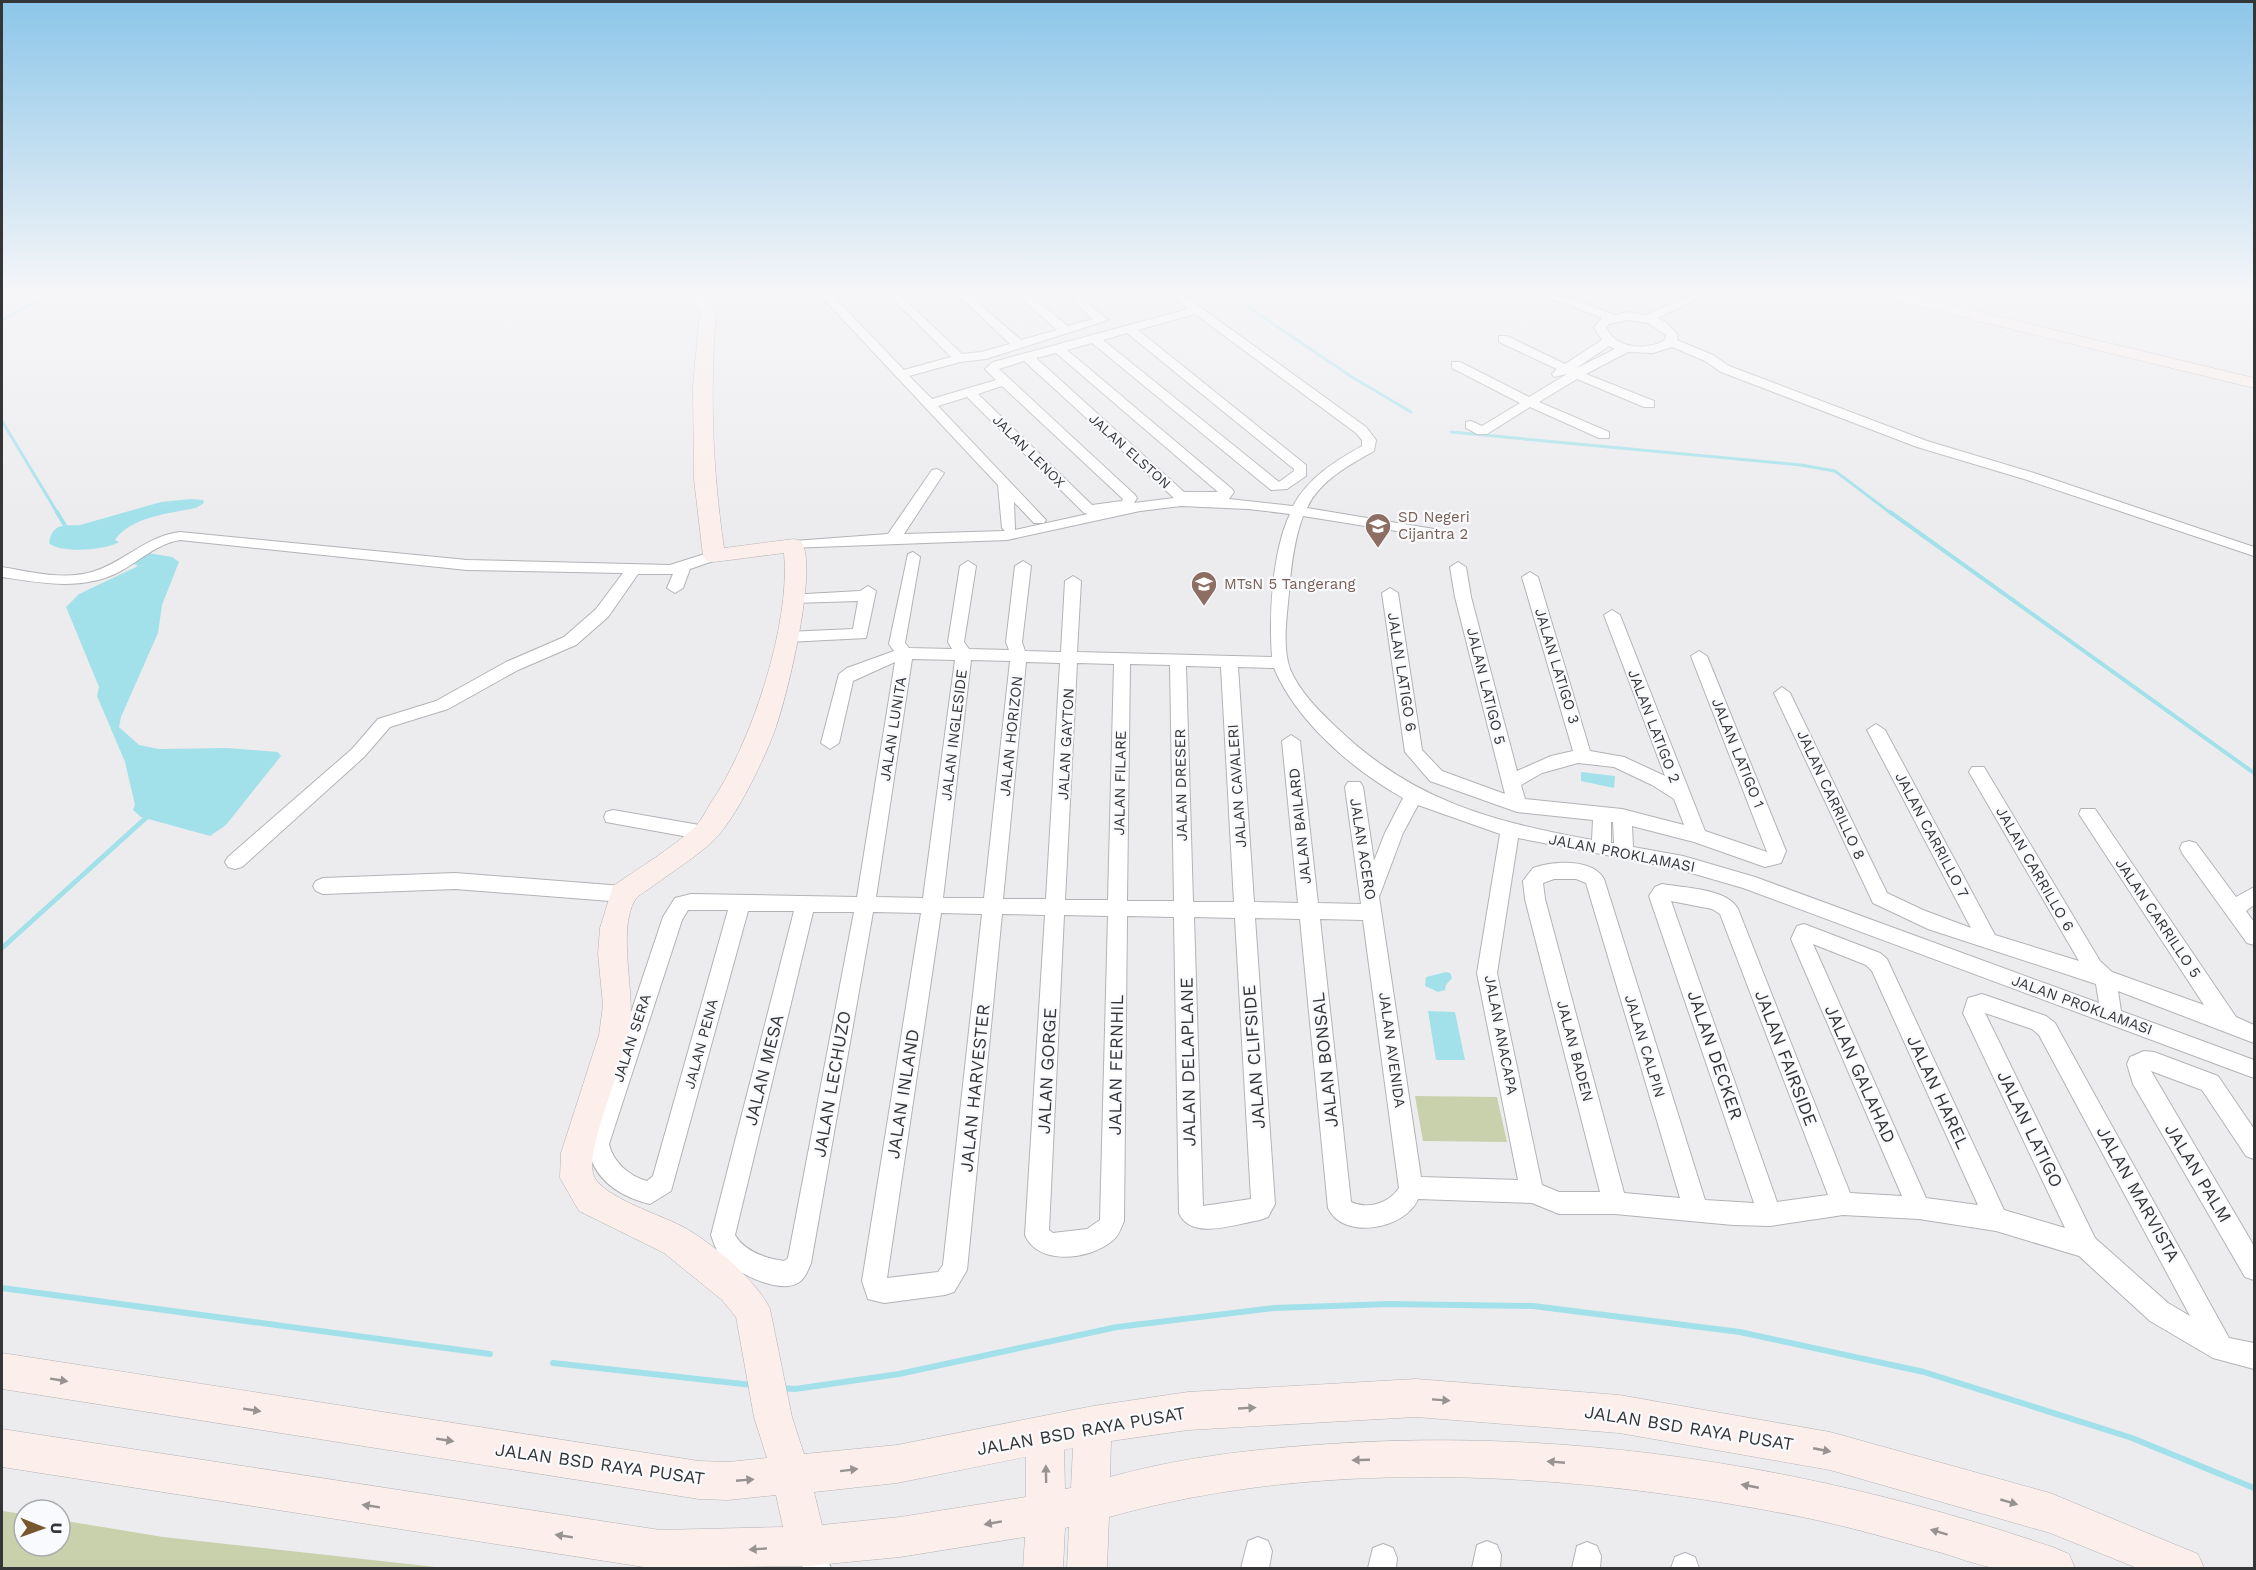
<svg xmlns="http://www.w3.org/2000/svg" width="2256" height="1570" viewBox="0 0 2256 1570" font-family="'Work Sans',sans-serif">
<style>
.green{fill:#c9d1ac}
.water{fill:#a3e1ea}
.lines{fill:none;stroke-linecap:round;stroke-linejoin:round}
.stream-far3{stroke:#a3e1ea;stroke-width:3}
.stream-far2{stroke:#a3e1ea;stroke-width:4}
.stream-far1{stroke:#a3e1ea;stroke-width:5}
.stream{stroke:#a3e1ea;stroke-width:6}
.street-casing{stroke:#b2b3b6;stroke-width:2}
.secondary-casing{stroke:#b2b3b6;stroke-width:1}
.street{fill:#fff;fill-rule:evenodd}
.secondary{fill:#fceeeb;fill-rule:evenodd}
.oneway{fill:#989290}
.labels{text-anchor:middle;stroke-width:4.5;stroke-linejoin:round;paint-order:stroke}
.far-street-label{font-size:14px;fill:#343536;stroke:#f9fafd}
.education-label{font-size:15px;fill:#785e54;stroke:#f9fafd;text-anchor:start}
.street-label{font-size:15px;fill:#343536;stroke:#f9fafd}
.near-street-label{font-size:18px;fill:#343536;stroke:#f9fafd}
</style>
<rect width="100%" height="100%" fill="#ececef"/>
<g class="green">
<path d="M1415,1096L1497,1097L1507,1142L1423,1141Z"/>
<path d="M2,1511L24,1514V1546H60V1520L163,1537L445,1568H2Z"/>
</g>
<g class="water">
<path d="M191,499L203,500L204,503L196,508C171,513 130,517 115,540L119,542C107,550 60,554 49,543C52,522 66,526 80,525L161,502Z"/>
<path d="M148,553L172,557L179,562L162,605L158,633L121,717L119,727L139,745L159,749L227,748L278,752L281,756L226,825L210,836L141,817L133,810L135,805L125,762L97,696L99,687L66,607L79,594L136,567L138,565L131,564Z"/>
<path d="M1581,772L1615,776L1614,788L1581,781Z"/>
<path d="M1446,972L1450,973L1452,978L1446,985L1445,990L1438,992L1425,986L1426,977Z"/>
<path d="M1428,1011L1455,1012L1465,1060H1436Z"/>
</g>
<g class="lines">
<g class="stream-far3">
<path d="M1248,307L1352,377L1411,412"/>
<path d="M2,320L49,294"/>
<path d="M2,421L58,514"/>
<path d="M1451,432L1801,465L1835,471L1892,514"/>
</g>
<g class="stream-far2">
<path d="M57,512L67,529"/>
<path d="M1890,512L2254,773"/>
</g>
<path class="stream-far1" d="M2,948L148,816"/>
<g class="stream">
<path d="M2,1288L490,1354"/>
<path d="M553,1363L752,1385"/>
<path d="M782,1388L795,1389L899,1374L1117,1327L1274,1308L1390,1304L1533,1306L1740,1332L1924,1372L2132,1438L2254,1488"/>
</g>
<g class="street-casing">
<g id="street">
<path d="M819,294H831L904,370L951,357L888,294H899L962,354L981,352L1010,344L957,294H968L1021,340L1057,330L1016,294H1028L1068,326L1093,319L1066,294H1077L1108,320L986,359L960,362L909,376L932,399L996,380L985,369L993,362L1188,309L1169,294H1182L1366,427L1376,440L1374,451C1349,465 1319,481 1307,508L1446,531L1453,535L1446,539L1303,516C1294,540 1291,567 1289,592C1287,616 1282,647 1290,669C1299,691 1318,710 1335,726C1411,800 1489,821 1592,840L1593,820L1517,812L1430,781L1405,752L1382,593L1390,588L1398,593L1422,750L1442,771L1505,794L1455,597L1450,567L1458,562L1466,567L1471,597L1517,771L1551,756L1573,751L1522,577L1530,572L1538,577L1590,751L1624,757L1665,776L1604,615L1612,610L1620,615L1705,831L1767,852L1691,656L1699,651L1707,656L1786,851L1781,863L1765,867L1694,842L1632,826L1633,847L1683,856L1755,877L2099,1003L2096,984L1928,929L1873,903L1774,693L1782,687L1790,693L1887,893L1923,910L1971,928L1867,730L1876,724L1885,730L1995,935L2079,961L1969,772L1972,767H1984L2100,961L2112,972L2204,1005L2079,814L2081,809H2095L2236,1017L2254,1025V1043L2118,991L2121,1011L2254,1060V1078L1743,888L1674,868L1518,838L1497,973L1542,1185L1559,1192H1600L1525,899L1523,881L1533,868C1553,861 1592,858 1604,879L1705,1200L1754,1203L1649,896L1655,887L1662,884C1683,888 1727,888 1738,909L1850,1193L1902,1196L1791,939L1797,926L1804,924L1880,953L1887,959L2004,1210L2065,1228L1963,1013L1968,998L1982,994L2046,1016L2055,1023L2229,1338L2254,1343V1369L2213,1358L2150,1321L2079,1256L1996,1231L1919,1219L1843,1215L1770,1226L1733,1225L1615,1214H1559L1532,1203L1418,1199C1406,1229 1343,1241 1328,1208L1300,919L1255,918L1275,1204L1268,1217L1260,1220C1236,1224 1191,1241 1179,1213L1174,917L1127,916L1124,1221C1121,1228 1119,1236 1112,1241C1089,1260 1038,1266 1025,1235L1045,915L1002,914L967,1270L954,1292L945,1295L884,1303L868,1299L862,1281L921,913L873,912L811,1263C808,1270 805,1279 798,1283C779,1294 739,1274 724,1260C717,1253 714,1244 711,1235L794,911H748L671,1191L650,1204C618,1196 592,1178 587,1144L663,917L675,898L691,894L857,897L895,662L853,681L839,743L830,749L821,743L839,674L847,668L894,651L889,644L908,554L913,552L920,557L905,643L909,648L952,649L948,642L960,566L968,561L976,566L964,642L969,649L1009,650L1006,642L1015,566L1023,561L1031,566L1022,642L1025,651L1061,652L1065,581L1073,576L1081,581L1077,652L1272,657C1269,616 1272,552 1290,514L1248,509L1181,506L1140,511L1007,540L789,548L787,545L789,542L794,541L888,534L932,470L937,469L944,473L904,534L1005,531L1002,528L998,485ZM1195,314L1356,433L1362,440V446C1335,461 1308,478 1293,506L1229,499L1234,492L1232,489L1067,350L1092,343L1271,490L1287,489L1306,476V465L1138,330ZM1127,333L1294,469V471L1279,482L1103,340ZM1056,353L1218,492H1184L1036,358ZM1024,361L1174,498L1134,503L1137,498L1135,495L999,369ZM1002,386L1123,499L1122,501L1092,505L978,394ZM967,397L1084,513L1088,514L1015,530L1014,502L1034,523H1044L1046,520L938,406ZM912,659L955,660L923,898L876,897ZM971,660L1010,661L984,898H943ZM1026,662L1060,663L1046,899H1003ZM1077,663L1114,664L1108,900H1065ZM1130,664L1170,665L1174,901H1127ZM1186,666L1221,667L1234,902H1193ZM1238,667L1274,668C1297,722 1353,770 1403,798L1385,833L1374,861L1363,787L1360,782H1348L1345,787L1361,904L1318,903L1300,741L1291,735L1282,741L1298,903L1254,902ZM1578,763L1614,767L1652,785L1674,799L1684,825L1622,809L1525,799L1521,785L1542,773ZM1418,805L1500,834L1477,973L1518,1180L1421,1177L1379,897L1403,833ZM1611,822H1613L1614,843H1611ZM1554,879H1576L1586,883L1680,1198L1624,1193L1545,899L1543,883ZM1671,901L1712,909L1720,914L1828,1195L1777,1202ZM688,910H728L653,1176L647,1181C629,1176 613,1162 609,1144L682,920ZM813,912H854L788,1258L784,1261C765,1258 745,1252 735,1235ZM941,913L982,914L943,1265L938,1272L887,1278ZM1064,915L1108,916L1100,1220L1087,1229L1053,1233L1049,1230ZM1194,917L1235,918L1251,1199L1203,1206ZM1320,919L1363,920L1399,1188C1389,1203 1368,1210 1351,1202ZM1813,944L1866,965L1872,971L1978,1205L1926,1198ZM1985,1013L2032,1029L2039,1035L2190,1316L2168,1303L2095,1238Z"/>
<path d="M1540,294L1574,299L1615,315L1628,312L1646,315L1694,294H1707L1658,318L1667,323L1678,335L1677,340L1713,355L1729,366L1927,441L2034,473L2254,547V556L2024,479L1917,447L1721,372L1705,361L1672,347L1653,353L1628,352L1586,374L1654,401V407H1644L1577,379L1539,402L1609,432V438H1599L1530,407L1487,434H1477L1466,428V422L1471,421L1482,426L1520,403L1452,368V362H1460L1529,397L1567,374L1554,377L1552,374L1557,369L1499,342V336H1507L1565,364L1602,340L1594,327L1602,318L1566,304L1541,297ZM1628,320L1648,323L1666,335L1665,340C1646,351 1615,349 1606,327L1609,324ZM1609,346L1615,349L1575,369Z"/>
<path d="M180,532L467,560L670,565L714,551L721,556L719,559L690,569L683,588L675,593L667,588L673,574H638L608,617L576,645L518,670L448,709L390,727L364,757L242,867L235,869L228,867L225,862L228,857L352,749L378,719L436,701L506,662L564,637L596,609L623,573L467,570L180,540C156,544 140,561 119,572C82,591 41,583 2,577V567C31,572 66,581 95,571C126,561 146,536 180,532Z"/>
<path d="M868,586L876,591L866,638L787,642L779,637L787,632L853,629L858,601L793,603L785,598L788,595L860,591Z"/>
<path d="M613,810L705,826L712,828L714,833L712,838L705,840L606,822L604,817L606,812Z"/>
<path d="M2189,841L2196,843L2236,897L2254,887V905L2246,911L2254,922V945L2247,943L2182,853L2180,848L2182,843Z"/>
<path d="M455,873L623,886L630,889L633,894L630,899L623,902L455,889L323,894L316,891L313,886L316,881L323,878Z"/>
<path d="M2144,1051L2154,1052L2218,1076L2254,1129V1159L2246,1156L2202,1090L2151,1071L2254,1246V1280L2245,1277L2133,1084L2127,1064L2130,1057Z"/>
<path d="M807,1532L817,1536L831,1568H803L793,1546L797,1536Z"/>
<path d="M1258,1537L1268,1541L1272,1551L1269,1568H1241L1248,1541Z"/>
<path d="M1487,1541L1497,1545L1501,1555L1500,1568H1472L1477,1545Z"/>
<path d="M1587,1542L1597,1546L1601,1556L1600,1568H1572L1577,1546Z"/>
<path d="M1383,1544L1393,1548L1397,1558L1396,1568H1368L1373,1548Z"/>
<path d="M1685,1553L1695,1557L1699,1568H1671L1675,1557Z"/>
</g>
</g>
<g class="secondary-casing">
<g id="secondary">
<path d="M685,294H703L716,310C710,393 712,465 724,548L794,539L801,541C819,566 787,696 776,727C766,756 735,821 713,841C695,858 673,871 653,886C648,890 638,895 635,900C616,933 637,995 629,1034C623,1065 586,1148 593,1173C598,1197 666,1216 687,1229C713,1244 758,1282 770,1309L792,1417L804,1454L897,1445L1093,1406L1188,1392L1416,1379L1619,1395L1830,1432L2050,1493L2198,1554L2204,1568H2137L2050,1533L1830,1470L1619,1433L1416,1417L1188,1430L1111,1441L1110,1477C1182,1457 1255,1449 1329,1444C1574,1427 1823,1468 2055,1548L2069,1554L2075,1568C2051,1570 2021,1570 1997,1568C1977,1566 1955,1556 1935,1551C1891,1539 1847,1526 1802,1517C1580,1473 1329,1455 1109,1517L1107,1568H1067L1069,1527L1065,1528L1063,1568H1023L1025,1537L900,1557L807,1566L650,1568L2,1467V1429L660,1530L783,1527L776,1495L728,1500L699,1499L2,1389V1353L699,1461L728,1462L767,1458L754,1417L736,1317L722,1300L664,1253L579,1211L560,1178L561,1153L599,1035L603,1005L598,954L600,928L613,886C640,867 671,849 695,827C701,821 706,811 710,804C751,745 791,624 784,553L714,562L707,561L703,556L694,479L693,386L700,310ZM1073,1448L1071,1488L1065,1489L1064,1450ZM1026,1457V1497L900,1517L822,1525L814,1492L897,1483Z"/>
<path d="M1877,294H1904L2254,378V388L1879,297Z"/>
</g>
</g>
<use href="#street" class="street"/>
<use href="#secondary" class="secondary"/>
</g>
<defs><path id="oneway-solid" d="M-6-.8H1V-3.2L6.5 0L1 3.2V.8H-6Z" transform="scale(1.5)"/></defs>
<g class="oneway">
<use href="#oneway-solid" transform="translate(59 1380) rotate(9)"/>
<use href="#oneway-solid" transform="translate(1441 1400) rotate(4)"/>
<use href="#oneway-solid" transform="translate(1247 1408) rotate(-3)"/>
<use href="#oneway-solid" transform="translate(252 1410) rotate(9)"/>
<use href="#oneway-solid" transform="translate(445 1440) rotate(9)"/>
<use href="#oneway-solid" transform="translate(1822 1450) rotate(11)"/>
<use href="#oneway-solid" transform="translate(1361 1460) rotate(178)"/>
<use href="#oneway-solid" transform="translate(1556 1462) rotate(-175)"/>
<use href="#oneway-solid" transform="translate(849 1470) rotate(-7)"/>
<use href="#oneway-solid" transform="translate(1046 1474) rotate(-91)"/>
<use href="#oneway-solid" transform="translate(745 1480) rotate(-5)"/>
<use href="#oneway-solid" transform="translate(1750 1486) rotate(-169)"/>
<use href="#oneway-solid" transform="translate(2009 1502) rotate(16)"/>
<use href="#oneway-solid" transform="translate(371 1506) rotate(-171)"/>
<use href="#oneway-solid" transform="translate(993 1523) rotate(170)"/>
<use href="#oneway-solid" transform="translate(1939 1532) rotate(-163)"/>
<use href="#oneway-solid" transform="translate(564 1536) rotate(-171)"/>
<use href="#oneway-solid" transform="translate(758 1549) rotate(176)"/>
</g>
<linearGradient id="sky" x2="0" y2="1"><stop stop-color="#8cc6e9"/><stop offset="0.57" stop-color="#f6f6f8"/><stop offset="1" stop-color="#f6f6f8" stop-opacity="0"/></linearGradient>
<rect width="2256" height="513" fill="url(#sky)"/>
<defs>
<g id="school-pin" transform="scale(1.35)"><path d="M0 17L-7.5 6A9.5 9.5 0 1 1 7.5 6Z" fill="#8d6e63" stroke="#f9fafd"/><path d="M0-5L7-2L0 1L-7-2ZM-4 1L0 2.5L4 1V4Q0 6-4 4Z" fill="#fff"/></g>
</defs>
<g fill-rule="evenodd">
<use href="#school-pin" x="1378" y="526"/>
<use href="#school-pin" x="1204" y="584"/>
</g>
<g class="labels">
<g class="far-street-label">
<text transform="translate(1029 451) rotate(45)" y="5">JALAN LENOX</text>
<text transform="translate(1130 451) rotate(42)" y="5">JALAN ELSTON</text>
</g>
<g class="education-label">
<text x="1398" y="522">SD Negeri<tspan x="1398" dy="17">Cijantra 2</tspan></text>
<text x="1224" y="589">MTsN 5 Tangerang</text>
</g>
<g class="street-label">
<text transform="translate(1557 666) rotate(73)" y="5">JALAN LATIGO 3</text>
<text transform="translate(1402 672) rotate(81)" y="5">JALAN LATIGO 6</text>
<text transform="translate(1486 686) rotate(76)" y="5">JALAN LATIGO 5</text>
<text transform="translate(1654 726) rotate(69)" y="5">JALAN LATIGO 2</text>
<text transform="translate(893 729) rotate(-81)" y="5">JALAN LUNITA</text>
<text transform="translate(954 735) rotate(-83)" y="5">JALAN INGLESIDE</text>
<text transform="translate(1011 736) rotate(-84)" y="5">JALAN HORIZON</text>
<text transform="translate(1066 744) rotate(-87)" y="5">JALAN GAYTON</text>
<text transform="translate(1738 753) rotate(68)" y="5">JALAN LATIGO 1</text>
<text transform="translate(1120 783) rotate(-89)" y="5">JALAN FILARE</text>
<text transform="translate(1181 785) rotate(-91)" y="5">JALAN DRESER</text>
<text transform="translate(1237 786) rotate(-94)" y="5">JALAN CAVALERI</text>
<text transform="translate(1831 795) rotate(65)" y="5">JALAN CARRILLO 8</text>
<text transform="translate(1300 826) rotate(-96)" y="5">JALAN BAILARD</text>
<text transform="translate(1932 835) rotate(62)" y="5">JALAN CARRILLO 7</text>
<text transform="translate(1363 849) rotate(81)" y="5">JALAN ACERO</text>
<text transform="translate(1622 853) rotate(11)" y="5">JALAN PROKLAMASI</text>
<text transform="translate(2035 869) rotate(60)" y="5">JALAN CARRILLO 6</text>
<text transform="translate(2158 918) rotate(56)" y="5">JALAN CARRILLO 5</text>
<text transform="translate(2082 1005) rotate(20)" y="5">JALAN PROKLAMASI</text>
<text transform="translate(1501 1035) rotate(79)" y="5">JALAN ANACAPA</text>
<text transform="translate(632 1038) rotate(-72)" y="5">JALAN SERA</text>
<text transform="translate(701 1044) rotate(-75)" y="5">JALAN PENA</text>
<text transform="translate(1645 1046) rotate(73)" y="5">JALAN CALPIN</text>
<text transform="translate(1392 1050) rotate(82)" y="5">JALAN AVENIDA</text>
<text transform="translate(1575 1051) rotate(75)" y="5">JALAN BADEN</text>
</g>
<g class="near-street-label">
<text transform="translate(1715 1055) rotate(71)" y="6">JALAN DECKER</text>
<text transform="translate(1254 1057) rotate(-94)" y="6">JALAN CLIFSIDE</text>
<text transform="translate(1786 1058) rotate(69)" y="6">JALAN FAIRSIDE</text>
<text transform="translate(1325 1060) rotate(-96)" y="6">JALAN BONSAL</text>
<text transform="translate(1188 1062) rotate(-91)" y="6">JALAN DELAPLANE</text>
<text transform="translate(1116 1065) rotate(-89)" y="6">JALAN FERNHIL</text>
<text transform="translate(764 1070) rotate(-76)" y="6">JALAN MESA</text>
<text transform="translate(1047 1071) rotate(-87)" y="6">JALAN GORGE</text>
<text transform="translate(1860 1074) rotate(66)" y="6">JALAN GALAHAD</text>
<text transform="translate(832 1084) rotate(-80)" y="6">JALAN LECHUZO</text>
<text transform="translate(975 1088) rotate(-84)" y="6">JALAN HARVESTER</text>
<text transform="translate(1938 1092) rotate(65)" y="6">JALAN HAREL</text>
<text transform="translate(903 1094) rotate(-81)" y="6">JALAN INLAND</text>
<text transform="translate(2030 1129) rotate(64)" y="6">JALAN LATIGO</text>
<text transform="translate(2198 1173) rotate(59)" y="6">JALAN PALM</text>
<text transform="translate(2138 1194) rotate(61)" y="6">JALAN MARVISTA</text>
<text transform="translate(1689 1428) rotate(9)" y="6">JALAN BSD RAYA PUSAT</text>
<text transform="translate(1081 1431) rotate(-10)" y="6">JALAN BSD RAYA PUSAT</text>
<text transform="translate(600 1464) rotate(8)" y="6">JALAN BSD RAYA PUSAT</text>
</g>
</g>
<rect width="2256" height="1570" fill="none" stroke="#343536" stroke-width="6"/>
<g transform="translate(42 1528) rotate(91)"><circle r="28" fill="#f9fafd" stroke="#aaabad" stroke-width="1.5"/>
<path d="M0-4.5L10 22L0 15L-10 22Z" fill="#78572e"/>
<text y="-9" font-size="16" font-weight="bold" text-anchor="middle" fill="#343536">U</text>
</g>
</svg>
